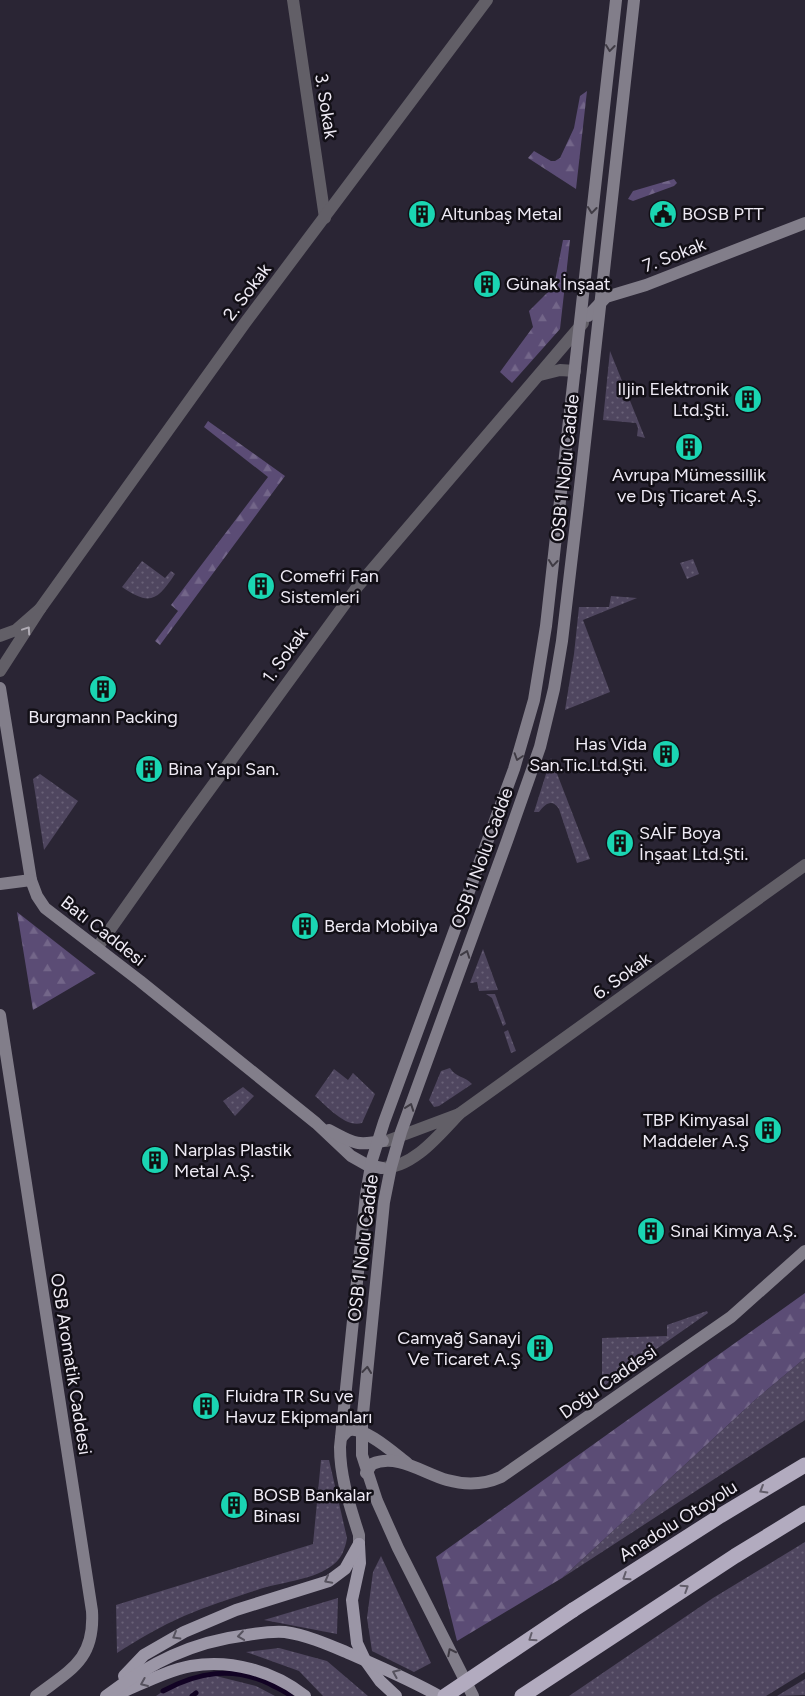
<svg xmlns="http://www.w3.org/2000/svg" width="805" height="1696" viewBox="0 0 805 1696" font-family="Figtree,sans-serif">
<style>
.grass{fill:url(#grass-dots)}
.forest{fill:url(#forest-firs)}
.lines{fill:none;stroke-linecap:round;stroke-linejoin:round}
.stream{stroke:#120324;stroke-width:5}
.street{stroke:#625f67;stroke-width:12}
.secondary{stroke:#827e8a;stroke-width:12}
.primary{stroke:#9b96a6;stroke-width:12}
.highway{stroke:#b2abbf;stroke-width:15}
.highway-bridge{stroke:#b2abbf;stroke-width:15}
.oneway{stroke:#3f3b44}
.oneway2{stroke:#b0acb5}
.oneway3{stroke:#625d6a}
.oneway4{stroke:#56525e}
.labels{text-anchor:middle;stroke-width:5;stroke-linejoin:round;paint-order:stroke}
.street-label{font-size:18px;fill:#efebf5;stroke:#120f16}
.poi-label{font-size:18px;fill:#efebf5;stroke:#120f16;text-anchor:start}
</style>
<defs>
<pattern id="grass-dots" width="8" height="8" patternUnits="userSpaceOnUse" patternTransform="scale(1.25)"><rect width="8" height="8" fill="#4f465f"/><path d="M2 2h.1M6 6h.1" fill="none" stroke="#696177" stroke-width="1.8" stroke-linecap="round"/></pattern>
<pattern id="forest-firs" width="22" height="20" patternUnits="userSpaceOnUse" patternTransform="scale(1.25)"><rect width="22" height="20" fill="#5b4c75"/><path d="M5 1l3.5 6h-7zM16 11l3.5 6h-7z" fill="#736689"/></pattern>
</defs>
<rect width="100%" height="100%" fill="#2a2534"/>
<g class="grass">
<path d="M610,351L645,438L637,436L638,428L636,423L603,420Z"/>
<path d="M693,559L699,574L687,579L680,563Z"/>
<path d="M142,561L165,578L171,571L175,574C157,601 150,606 122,587Z"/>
<path d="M611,596L637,598L583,620L610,692L565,710L574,654L579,607H609Z"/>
<path d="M551,758L590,859L577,863L559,809C552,798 545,804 539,812H534Z"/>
<path d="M40,774L78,801L44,850L33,779Z"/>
<path d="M483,949L498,990L479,991L477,982L470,983Z"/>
<path d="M486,994H495L506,1024L503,1026L492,998Z"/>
<path d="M508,1030L516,1051L511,1053L504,1032Z"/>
<path d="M450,1068C456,1078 465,1076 472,1084L439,1106L434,1107L429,1100L441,1071Z"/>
<path d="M334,1069L348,1080L353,1073L375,1094L362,1123C345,1128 327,1106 315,1096Z"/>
<path d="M243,1087L254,1096L235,1116L223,1101Z"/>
<path d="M707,1311L708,1313L602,1387V1338L667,1336V1325Z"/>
<path d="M805,1358V1420L562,1578L755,1400Z"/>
<path d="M321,1460H329L347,1538C345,1550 341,1560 330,1567C309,1581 280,1582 257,1590C233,1598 208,1606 184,1616C161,1626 139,1639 117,1653L116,1605L313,1544Z"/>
<path d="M805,1542V1672L766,1696H569L713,1598Z"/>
<path d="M381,1556L431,1663L414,1672L372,1651L367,1618L373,1572Z"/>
<path d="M338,1598L337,1634L264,1620Z"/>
<path d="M279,1648L327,1661L368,1696H323L299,1671L246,1652Z"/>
<path d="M212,1675L256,1686L275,1696H156L175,1683Z"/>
<path d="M805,1679V1695L777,1696Z"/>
</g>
<g class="forest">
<path d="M587,91L576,189L528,158L534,151L551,161H555L560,158L574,128L580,96Z"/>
<path d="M674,179L677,183L674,186L633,201L628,199L633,191Z"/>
<path d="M563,240H570L560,329L512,383L500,372L533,327L529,311L551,289L555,281Z"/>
<path d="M208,421L285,476L160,645L155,641L178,611L171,605L268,477L204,427Z"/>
<path d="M17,912L95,973H96L33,1010Z"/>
<path d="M805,1293V1358L755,1400L562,1578L457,1641L436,1557Z"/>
</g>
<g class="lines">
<g class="stream">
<path d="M163,1691C198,1672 233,1666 270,1684C277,1688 285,1691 291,1696"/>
<path d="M192,1696L196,1693"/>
</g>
<g class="street">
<path d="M293,0L325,218"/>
<path d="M540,375L560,370L575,371"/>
<path d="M40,609L245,323L487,0"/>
<path d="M0,636L16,630L40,609L0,671"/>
<path d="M97,948L186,822L358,586L583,323"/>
<path d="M459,1114L805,865"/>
<path d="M382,1168C413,1168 439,1135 459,1114L387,1141"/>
</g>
<g class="secondary">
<path d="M588,316L606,297L646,285L805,223"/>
<path d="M0,688L31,880L37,896L45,908L140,981L316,1123L351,1156L367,1165L382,1168"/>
<path d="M0,884L31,880"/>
<path d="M0,1015L92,1611C95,1660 70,1670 36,1696"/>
<path d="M329,1130C354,1143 355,1146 383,1141"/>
<path d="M341,1438C344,1435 346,1431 350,1430C365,1427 395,1454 407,1463"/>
<path d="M366,1473L372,1464C397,1453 423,1473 447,1480C465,1485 483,1485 501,1477L731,1317L805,1251"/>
<path d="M359,1544V1535C350,1506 340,1478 340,1447L366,1194L372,1160L384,1122L514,769L534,700L546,626L616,0"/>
<path d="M473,1696L398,1548L377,1501L362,1455V1424L384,1202L391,1167L401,1132L507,841L540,747L554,689L562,641L578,505L634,0"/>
</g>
<g class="primary">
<path d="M359,1544L360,1563L352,1600L357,1643L365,1660L380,1681L396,1696"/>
<path d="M124,1676L144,1655L184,1632L236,1610L329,1581L345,1569L359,1544"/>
<path d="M115,1695C140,1685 165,1671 191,1666C231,1659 273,1671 305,1696"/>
<path d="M106,1696C150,1663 191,1642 247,1635C259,1633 273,1631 285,1632C306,1635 327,1644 346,1652C378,1666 409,1679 439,1696"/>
</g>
<g class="highway">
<path d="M573,1610L720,1516L805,1465"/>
<path d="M522,1696L735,1556L805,1513"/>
</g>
<path class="highway-bridge" d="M445,1696L573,1610"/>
</g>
<defs><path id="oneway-chevron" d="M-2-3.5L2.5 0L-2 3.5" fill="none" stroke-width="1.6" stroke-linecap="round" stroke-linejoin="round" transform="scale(1.25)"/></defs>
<g class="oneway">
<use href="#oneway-chevron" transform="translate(610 48) rotate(97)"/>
<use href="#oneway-chevron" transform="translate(592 210) rotate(96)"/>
<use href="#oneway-chevron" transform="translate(553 563) rotate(96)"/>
<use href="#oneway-chevron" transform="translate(518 757) rotate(108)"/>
<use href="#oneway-chevron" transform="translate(466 954) rotate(-70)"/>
<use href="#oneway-chevron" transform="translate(410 1107) rotate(-70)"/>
<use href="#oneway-chevron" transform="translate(367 1370) rotate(-84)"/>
<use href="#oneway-chevron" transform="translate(451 1652) rotate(-117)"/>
</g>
<use class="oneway2" href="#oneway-chevron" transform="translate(27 630) rotate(-56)"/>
<g class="oneway3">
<use href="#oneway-chevron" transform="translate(763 1490) rotate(149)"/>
<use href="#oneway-chevron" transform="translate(626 1577) rotate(147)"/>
<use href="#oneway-chevron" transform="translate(685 1588) rotate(-33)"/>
<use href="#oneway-chevron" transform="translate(532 1638) rotate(146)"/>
</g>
<g class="oneway4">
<use href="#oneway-chevron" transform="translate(328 1580) rotate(152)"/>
<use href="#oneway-chevron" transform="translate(176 1636) rotate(150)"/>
<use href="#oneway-chevron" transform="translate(241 1636) rotate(172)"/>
<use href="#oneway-chevron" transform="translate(396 1673) rotate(-157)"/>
<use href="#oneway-chevron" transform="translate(144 1683) rotate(157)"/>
</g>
<defs>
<g id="building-disc" transform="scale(1.4375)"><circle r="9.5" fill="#1ad5b2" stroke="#120f16"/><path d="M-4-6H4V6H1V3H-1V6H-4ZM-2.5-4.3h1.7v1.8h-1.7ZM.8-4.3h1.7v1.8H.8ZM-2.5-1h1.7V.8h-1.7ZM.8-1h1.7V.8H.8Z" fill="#111"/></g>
<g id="civic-disc" transform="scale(1.4375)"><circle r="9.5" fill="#1ad5b2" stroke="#120f16"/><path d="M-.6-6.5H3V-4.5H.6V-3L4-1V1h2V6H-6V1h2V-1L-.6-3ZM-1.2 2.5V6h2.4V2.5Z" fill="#111"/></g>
</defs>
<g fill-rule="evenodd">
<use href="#building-disc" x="422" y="214"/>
<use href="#civic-disc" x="663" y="214"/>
<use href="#building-disc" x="487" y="284"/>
<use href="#building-disc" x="748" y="399"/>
<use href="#building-disc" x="689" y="447"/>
<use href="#building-disc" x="261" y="586"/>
<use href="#building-disc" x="103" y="689"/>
<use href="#building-disc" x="666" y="754"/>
<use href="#building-disc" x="149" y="769"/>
<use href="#building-disc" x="620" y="843"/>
<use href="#building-disc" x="305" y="926"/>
<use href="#building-disc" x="768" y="1130"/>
<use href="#building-disc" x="155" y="1160"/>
<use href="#building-disc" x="651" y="1231"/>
<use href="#building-disc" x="540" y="1348"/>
<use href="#building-disc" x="206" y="1406"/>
<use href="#building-disc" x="234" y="1505"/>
</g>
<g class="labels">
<g class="street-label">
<text transform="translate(326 106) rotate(81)" y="6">3. Sokak</text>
<text transform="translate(674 255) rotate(-21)" y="6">7. Sokak</text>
<text transform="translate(247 292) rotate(-53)" y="6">2. Sokak</text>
<text transform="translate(565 468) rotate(-84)" y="6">OSB 1 Nolu Cadde</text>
<text transform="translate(285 655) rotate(-54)" y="6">1. Sokak</text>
<text transform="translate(482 858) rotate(-70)" y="6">OSB 1 Nolu Cadde</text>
<text transform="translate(103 931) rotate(38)" y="6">Batı Caddesi</text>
<text transform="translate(622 976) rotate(-36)" y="6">6. Sokak</text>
<text transform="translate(363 1248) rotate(-83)" y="6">OSB 1 Nolu Cadde</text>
<text transform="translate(71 1364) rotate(81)" y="6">OSB Aromatik Caddesi</text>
<text transform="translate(608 1382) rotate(-35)" y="6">Doğu Caddesi</text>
<text transform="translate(678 1521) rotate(-32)" y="6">Anadolu Otoyolu</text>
</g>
<g class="poi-label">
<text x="441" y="220">Altunbaş Metal</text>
<text x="682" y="220">BOSB PTT</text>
<text x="506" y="290">Günak İnşaat</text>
<text x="729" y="395" text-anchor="end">Iljin Elektronik<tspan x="729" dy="21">Ltd.Şti.</tspan></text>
<text x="689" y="481" text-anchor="middle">Avrupa Mümessillik<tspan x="689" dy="21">ve Dış Ticaret A.Ş.</tspan></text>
<text x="280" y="582">Comefri Fan<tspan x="280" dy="21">Sistemleri</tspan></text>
<text x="103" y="723" text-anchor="middle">Burgmann Packing</text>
<text x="647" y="750" text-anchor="end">Has Vida<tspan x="647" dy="21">San.Tic.Ltd.Şti.</tspan></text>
<text x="168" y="775">Bina Yapı San.</text>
<text x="639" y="839">SAİF Boya<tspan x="639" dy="21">İnşaat Ltd.Şti.</tspan></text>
<text x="324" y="932">Berda Mobilya</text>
<text x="749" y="1126" text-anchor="end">TBP Kimyasal<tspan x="749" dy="21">Maddeler A.Ş</tspan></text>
<text x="174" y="1156">Narplas Plastik<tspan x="174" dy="21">Metal A.Ş.</tspan></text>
<text x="670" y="1237">Sınai Kimya A.Ş.</text>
<text x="521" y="1344" text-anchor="end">Camyağ Sanayi<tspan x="521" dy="21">Ve Ticaret A.Ş</tspan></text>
<text x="225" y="1402">Fluidra TR Su ve<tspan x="225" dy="21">Havuz Ekipmanları</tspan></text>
<text x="253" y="1501">BOSB Bankalar<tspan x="253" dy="21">Binası</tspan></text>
</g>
</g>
</svg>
